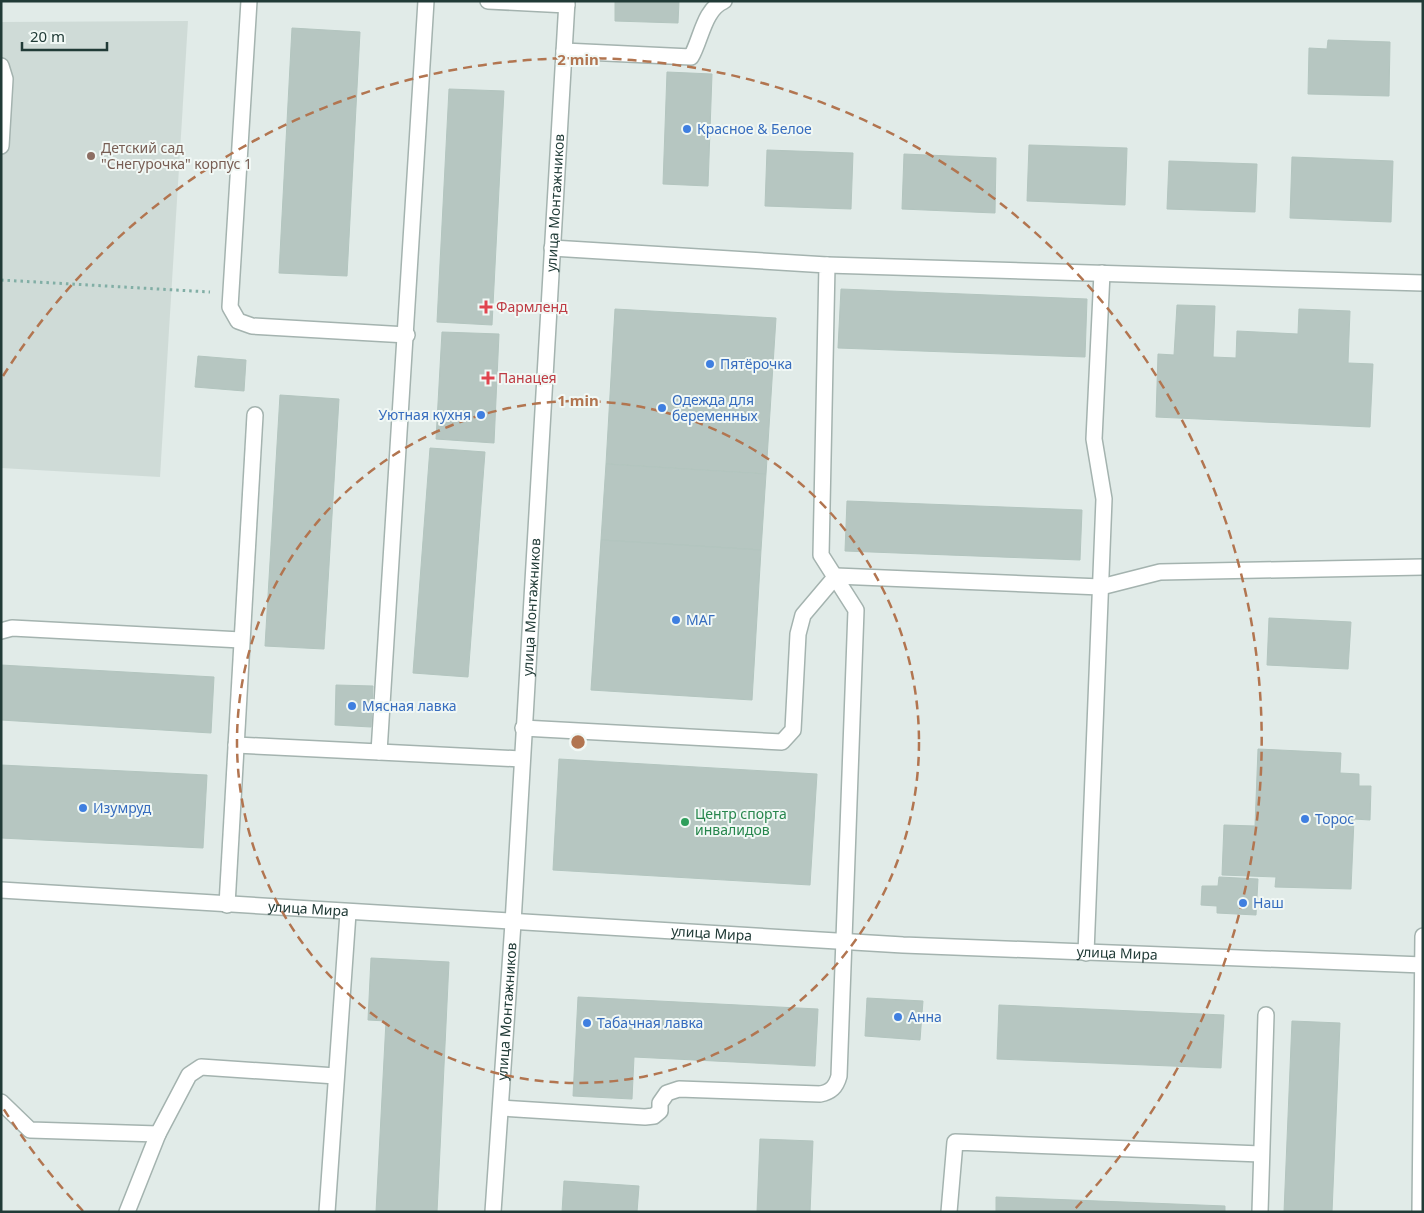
<svg xmlns="http://www.w3.org/2000/svg" width="1424" height="1213" viewBox="0 0 1424 1213" font-family="'Noto Sans',sans-serif">
<style>
.built{fill:#cfdbd7}
.building{fill:#b6c6c1;stroke:#b3c5bf}
.lines{fill:none;stroke-linecap:round;stroke-linejoin:round}
.service-casing{stroke:#a4b3af;stroke-width:18}
.minor-casing{stroke:#a4b3af;stroke-width:18}
.path{stroke:#81aea5;stroke-width:3;stroke-dasharray:2.5 4;stroke-linecap:butt}
.service{stroke:#fff;stroke-width:15}
.minor{stroke:#fff;stroke-width:15}
.ring{fill:none;stroke:#b27550;stroke-width:2.5;stroke-dasharray:9 6}
.shop-dot{fill:#3f7fe0;stroke:#f1f8f5;stroke-width:2}
.education-dot{fill:#8d6e63;stroke:#f1f8f5;stroke-width:2}
.health-dot{fill:#e0444e;stroke:#f1f8f5;stroke-width:2}
.leisure-dot{fill:#2e9e5b;stroke:#f1f8f5;stroke-width:2}
.labels{text-anchor:middle;stroke-width:4;stroke-linejoin:round;paint-order:stroke}
.shop-label{font-size:14px;fill:#366cbe;stroke:#f1f8f5;text-anchor:start}
.education-label{font-size:14px;fill:#785e54;stroke:#f1f8f5;text-anchor:start}
.street-label{font-size:14px;fill:#213b37;stroke:#f1f8f5}
.health-label{font-size:14px;fill:#be3a42;stroke:#f1f8f5;text-anchor:start}
.leisure-label{font-size:14px;fill:#27864d;stroke:#f1f8f5;text-anchor:start}
.centre{fill:#b27550;stroke:#f1f8f5;stroke-width:2.5}
.ring-label{font-size:15px;text-anchor:middle;font-weight:bold;fill:#b27550;stroke:#f1f8f5;stroke-width:4;stroke-linejoin:round;paint-order:stroke}
</style>
<rect width="100%" height="100%" fill="#e1ebe8"/>
<path class="built" d="M188,21L160,477L1,468V22Z"/>
<g class="building">
<path d="M615,1H679L678,23L615,21Z"/>
<path d="M292,28L360,32L347,276L279,273Z"/>
<path d="M1328,40L1390,42L1389,96L1308,94L1309,48L1327,49Z"/>
<path d="M667,72L712,74L708,186L663,184Z"/>
<path d="M449,89L504,91L492,325L437,322Z"/>
<path d="M1029,145L1127,148L1125,205L1027,201Z"/>
<path d="M767,150L853,153L851,209L765,206Z"/>
<path d="M904,154L996,158L995,213L902,209Z"/>
<path d="M1292,157L1393,161L1391,222L1290,218Z"/>
<path d="M1169,161L1257,164L1255,212L1167,209Z"/>
<path d="M841,289L1087,299L1085,357L838,348Z"/>
<path d="M1177,305L1215,306L1213,357L1236,358L1237,331L1298,334L1299,309L1350,311L1348,363L1373,364L1370,427L1156,417L1158,354L1174,355Z"/>
<path d="M615,309L776,318L766,474L606,464Z"/>
<path d="M442,332L499,334L494,443L436,439Z"/>
<path d="M198,356L246,360L244,391L195,387Z"/>
<path d="M280,395L339,399L324,649L265,646Z"/>
<path d="M430,448L485,452L468,677L413,673Z"/>
<path d="M606,464L766,474L761,550L601,540Z"/>
<path d="M847,501L1082,510L1080,560L845,551Z"/>
<path d="M601,540L761,550L752,700L591,690Z"/>
<path d="M1269,618L1351,622L1348,669L1267,665Z"/>
<path d="M1,665L214,677L211,733L1,720Z"/>
<path d="M336,685L373,686L371,727L335,725Z"/>
<path d="M1258,749L1341,753L1340,773L1359,774V786H1371L1370,820L1354,819L1351,889L1275,887L1276,877L1222,875L1224,825L1255,826Z"/>
<path d="M559,759L817,774L810,885L553,870Z"/>
<path d="M1,765L207,775L203,848L1,838Z"/>
<path d="M1219,877L1258,879L1256,915L1217,913V906L1201,905L1202,886H1218Z"/>
<path d="M371,958L449,962L437,1212H376L386,1021L368,1020Z"/>
<path d="M578,997L818,1009L815,1066L634,1057L632,1099L573,1096Z"/>
<path d="M867,998L923,1001L920,1040L865,1036Z"/>
<path d="M999,1005L1224,1015L1221,1068L997,1059Z"/>
<path d="M1292,1021L1340,1023L1332,1212H1284Z"/>
<path d="M760,1139L813,1141L810,1212H757Z"/>
<path d="M564,1181L639,1186L637,1212H562Z"/>
<path d="M996,1197L1225,1206V1212H996Z"/>
</g>
<g class="lines">
<g class="service-casing">
<g id="service">
<path d="M249,1L230,307L238,321L252,326L407,335"/>
<path d="M488,1L567,5"/>
<path d="M564,51L691,57C701,40 704,9 724,1"/>
<path d="M1,66L5,79L1,146"/>
<path d="M827,265L1423,283"/>
<path d="M1,631L12,628L241,640"/>
<path d="M523,728L782,742L793,730L798,634L803,615L836,576L1101,587L1160,572L1423,567"/>
<path d="M236,745L379,752L426,1"/>
<path d="M379,752L521,759"/>
<path d="M227,905L255,415"/>
<path d="M1086,953L1104,499L1094,439L1102,273"/>
<path d="M1,1102L30,1130L158,1134L189,1075L201,1067L336,1076"/>
<path d="M501,1108L645,1117L654,1116L660,1111V1103L667,1093L679,1089L820,1094C831,1092 836,1087 839,1076L856,610L821,555L827,265L552,248"/>
<path d="M127,1212L158,1134"/>
<path d="M327,1212L348,913"/>
<path d="M949,1212L955,1142L1261,1154"/>
<path d="M1260,1212L1266,1015"/>
</g>
</g>
<g class="minor-casing">
<g id="minor">
<path id="s1" d="M1,890L903,945L1423,965"/>
<path id="s2" d="M493,1212L513,923L567,1"/>
<path d="M1420,1212L1423,936"/>
</g>
</g>
<path class="path" d="M1,280L210,292"/>
<use href="#service" class="service"/>
<use href="#minor" class="minor"/>
</g>
<g class="ring">
<circle cx="578" cy="742" r="341"/>
<path d="M83 1211A682 682 0 0 1 3 1108M3 376A682 682 0 1 1 1073 1211"/>
</g>
<g class="shop-dot">
<circle cx="687" cy="129" r="5"/>
<circle cx="710" cy="364" r="5"/>
<circle cx="662" cy="408" r="5"/>
<circle cx="481" cy="415" r="5"/>
<circle cx="676" cy="620" r="5"/>
<circle cx="352" cy="706" r="5"/>
<circle cx="83" cy="808" r="5"/>
<circle cx="1305" cy="819" r="5"/>
<circle cx="1243" cy="903" r="5"/>
<circle cx="898" cy="1017" r="5"/>
<circle cx="587" cy="1023" r="5"/>
</g>
<circle class="education-dot" cx="91" cy="156" r="5"/>
<g class="health-dot">
<path d="M483.5 299.5h5v5h5v5h-5v5h-5v-5h-5v-5h5z"/>
<path d="M485.5 370.5h5v5h5v5h-5v5h-5v-5h-5v-5h5z"/>
</g>
<circle class="leisure-dot" cx="685" cy="822" r="5"/>
<g class="labels">
<g class="shop-label">
<text x="697" y="134">Красное &amp; Белое</text>
<text x="720" y="369">Пятёрочка</text>
<text x="672" y="405">Одежда для<tspan x="672" dy="16">беременных</tspan></text>
<text x="471" y="420" text-anchor="end">Уютная кухня</text>
<text x="686" y="625">МАГ</text>
<text x="362" y="711">Мясная лавка</text>
<text x="93" y="813">Изумруд</text>
<text x="1315" y="824">Торос</text>
<text x="1253" y="908">Наш</text>
<text x="908" y="1022">Анна</text>
<text x="597" y="1028">Табачная лавка</text>
</g>
<g class="education-label">
<text x="101" y="153">Детский сад<tspan x="101" dy="16">"Снегурочка" корпус 1</tspan></text>
</g>
<g class="street-label">
<text dy="5" stroke="none"><textPath href="#s2" startOffset="1011">улица Монтажников</textPath></text>
<text dy="5" stroke="none"><textPath href="#s2" startOffset="606">улица Монтажников</textPath></text>
<text dy="5" stroke="none"><textPath href="#s1" startOffset="308">улица Мира</textPath></text>
<text dy="5" stroke="none"><textPath href="#s1" startOffset="712">улица Мира</textPath></text>
<text dy="5" stroke="none"><textPath href="#s1" startOffset="1118">улица Мира</textPath></text>
<text dy="5" stroke="none"><textPath href="#s2" startOffset="201">улица Монтажников</textPath></text>
</g>
<g class="health-label">
<text x="496" y="312">Фармленд</text>
<text x="498" y="383">Панацея</text>
</g>
<g class="leisure-label">
<text x="695" y="819">Центр спорта<tspan x="695" dy="16">инвалидов</tspan></text>
</g>
</g>
<circle cx="578" cy="742" r="8" class="centre"/>
<g class="ring-label">
<text x="578" y="65">2 min</text>
<text x="578" y="406">1 min</text>
</g>
<rect width="1424" height="1213" fill="none" stroke="#213b37" stroke-width="5"/>
<path d="M22 42v8h85v-8" fill="none" stroke="#213b37" stroke-width="2.5"/>
<text x="30" y="42" font-size="15" fill="#213b37" stroke="#f1f8f5" stroke-width="4" paint-order="stroke">20 m</text>
</svg>
